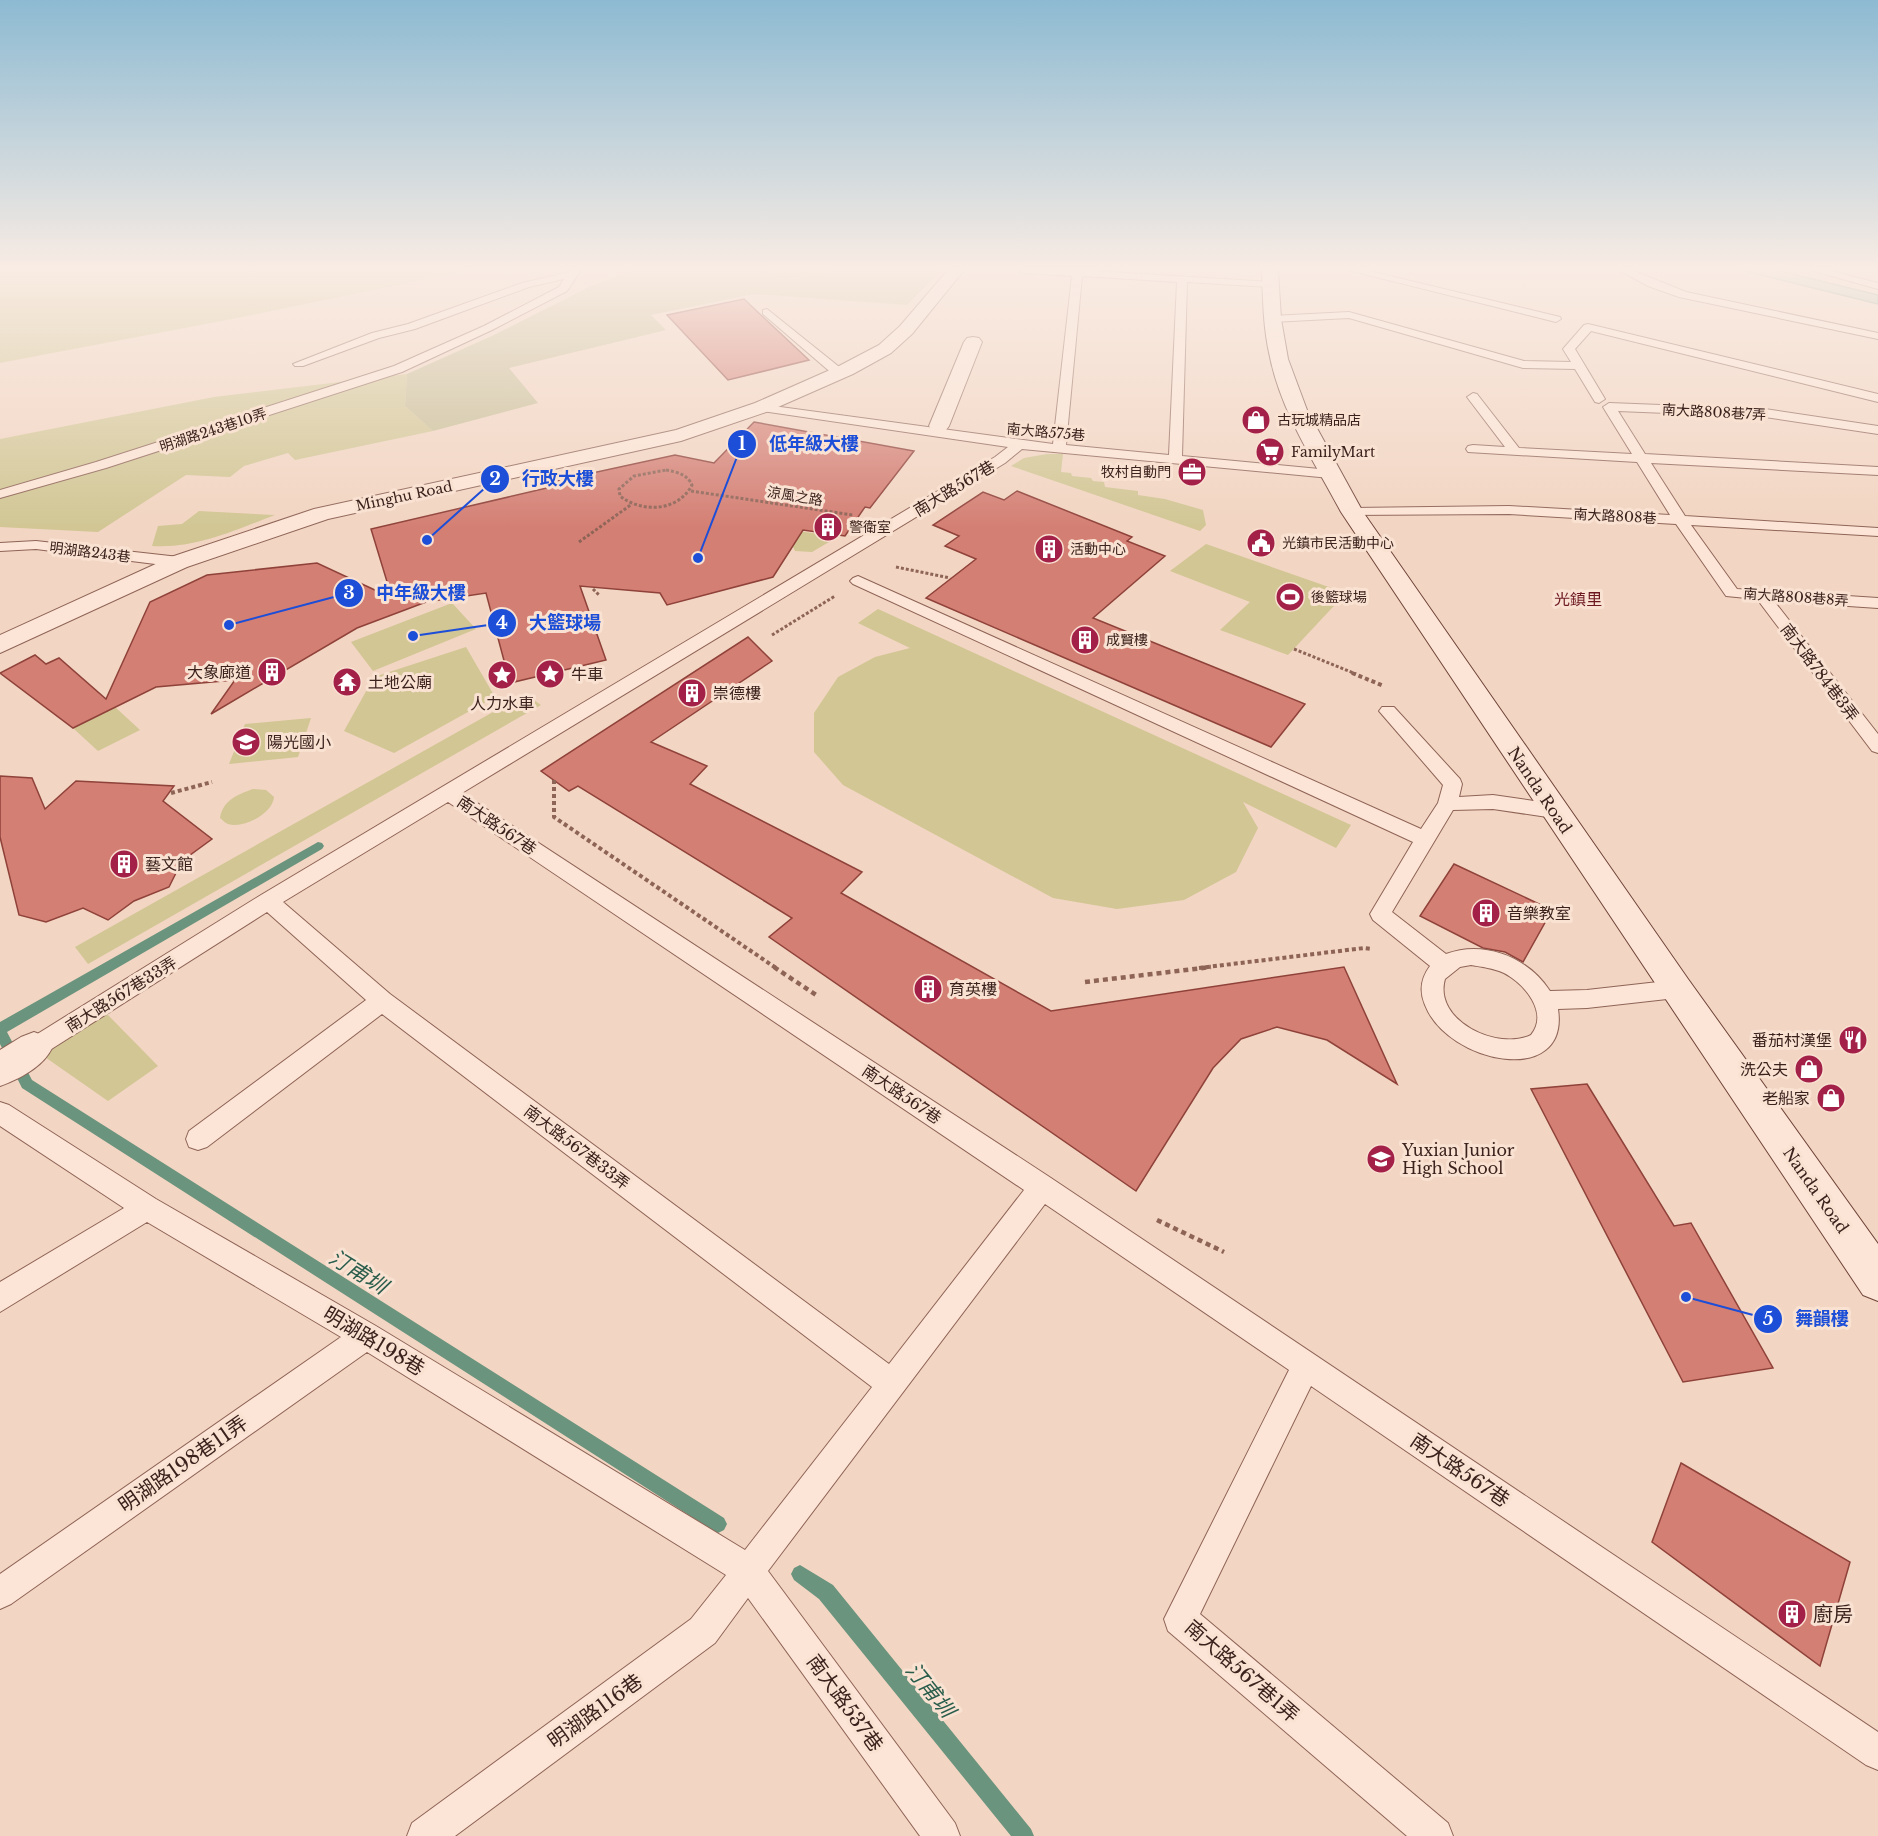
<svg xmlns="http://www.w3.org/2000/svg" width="1878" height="1836" viewBox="0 0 1878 1836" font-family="'Libre Baskerville','Noto Sans TC',serif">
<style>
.green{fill:#d1c694}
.cemetery{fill:#c6bd94}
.water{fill:#a5c4b1;stroke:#6a947d;stroke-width:1.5}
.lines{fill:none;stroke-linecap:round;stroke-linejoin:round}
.stream{fill:#6a947d;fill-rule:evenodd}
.building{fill:#d47f74;stroke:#8f423a;stroke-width:1.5}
.lane-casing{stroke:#8e6457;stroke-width:2}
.street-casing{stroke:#8e6457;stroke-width:2}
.secondary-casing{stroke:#70453a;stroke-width:2}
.path-far2{stroke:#8e6457;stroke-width:3;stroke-dasharray:3 2;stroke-linecap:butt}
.path-far1{stroke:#8e6457;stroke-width:4;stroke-dasharray:4 3;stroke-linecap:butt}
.path{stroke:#8e6457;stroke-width:4.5;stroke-dasharray:5 4;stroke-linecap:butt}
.lane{fill:#fce5d6;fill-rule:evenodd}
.street{fill:#fce5d6;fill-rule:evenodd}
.secondary{fill:#fce5d6;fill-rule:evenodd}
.labels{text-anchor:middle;stroke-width:6;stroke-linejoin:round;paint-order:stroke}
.far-street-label{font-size:14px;fill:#3c221d;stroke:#f9e2d2}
.far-poi-label{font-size:14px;fill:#3c221d;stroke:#f9e2d2;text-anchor:start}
.street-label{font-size:16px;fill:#3c221d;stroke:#f9e2d2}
.far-quarter-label{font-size:16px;fill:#6d1820;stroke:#f9e2d2}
.poi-label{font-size:16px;fill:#3c221d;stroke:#f9e2d2;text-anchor:start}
.near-street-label{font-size:20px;fill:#3c221d;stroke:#f9e2d2}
.near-poi-label{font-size:20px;fill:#3c221d;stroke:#f9e2d2;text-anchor:start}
.near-water-label{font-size:21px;font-style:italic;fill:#2a5d4b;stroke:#f9e2d2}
.leader{fill:none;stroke:#1d4ed8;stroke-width:2}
.callout-dot{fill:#1d4ed8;stroke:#f9e2d2;stroke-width:2}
.mark-label{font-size:18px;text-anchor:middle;font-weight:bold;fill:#fff}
.callout-label{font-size:18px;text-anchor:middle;font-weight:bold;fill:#1d4ed8;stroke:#f9e2d2;stroke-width:6;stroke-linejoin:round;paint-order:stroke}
</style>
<rect width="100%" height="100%" fill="#f2d5c2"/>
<g class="green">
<path d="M0,270H472L237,318L0,363Z"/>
<path d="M767,270H833L830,273L790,279Z"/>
<path d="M407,374L405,406L433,431L295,460L288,453L244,466L230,477L186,475L98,532L0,527V439L214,397Z"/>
<path d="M1047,454H1063L1061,472L1071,473L1072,476L1091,478L1093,481L1104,482L1105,487L1138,491V495L1165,499L1203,510L1206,525L1200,531L1011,466L1024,458Z"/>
<path d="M199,511L275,515C235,530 196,549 152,546L158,526L182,524Z"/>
<path d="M797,531L820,534L829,542L812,552L795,551L787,534Z"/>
<path d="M1206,544L1346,593L1288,655L1220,630L1250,602L1170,571Z"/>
<path d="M452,603L476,629L373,671L351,642Z"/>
<path d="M878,609L1351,825L1336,848L1243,802L1258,828L1236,872L1184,900L1117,909L1053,898L843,785L814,752V713L838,677L875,657L910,648L858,623Z"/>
<path d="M466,647L495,697L394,753L344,731L374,677Z"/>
<path d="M525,694L541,705L88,964L75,947Z"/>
<path d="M115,707L140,730L98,751L73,728Z"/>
<path d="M311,718L298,757L229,764L245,724Z"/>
<path d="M253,789L266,790L274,797C273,813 244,829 228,824C225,823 223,820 220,818C223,800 237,795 253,789Z"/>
<path d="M106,1013L158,1066L108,1101L42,1055Z"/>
</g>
<path class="cemetery" d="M634,270H767L790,279L830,273L833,270H942L907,305L754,294L651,315L666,330L509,368L538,403L433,431L405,406L407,374L494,335L589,287Z"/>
<path class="water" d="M1741,270H1776L1878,295V304Z"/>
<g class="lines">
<g class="stream">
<path d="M318,842L322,843L324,846L322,849L7,1032L32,1080L724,1518L727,1524L724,1530L718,1533L712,1530L22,1088L0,1044V1022Z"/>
<path d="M800,1565L833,1585L1031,1829L1034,1836H1011L819,1599L794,1580L791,1574L794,1568Z"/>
</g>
</g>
<g class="building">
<path d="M744,299L762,316L809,360L728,380L667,315Z"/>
<path d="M754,422L914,451L870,508L865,507L845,536L803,530L773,577L667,605L660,593L580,586L606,660L510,683L486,593L426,602L357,628L211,714L235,680L156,687L73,728L0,673L35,655L46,664L59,658L106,699L150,602L207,575L317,563L392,598L371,529L547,488L546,483L675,455L714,463Z"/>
<path d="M1017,491L1132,537L1127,541L1165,556L1093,618L1305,704L1271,747L926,598L976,559L945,546L959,536L933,525L983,492L1004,500Z"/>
<path d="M748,637L772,661L651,742L707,766L690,784L862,872L841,893L1051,1011L1344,967L1397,1084L1327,1040L1277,1027L1241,1039L1213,1068L1136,1191L769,937L792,918L578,786L569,791L541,771Z"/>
<path d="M0,776L32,778L45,809L76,781L174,786L163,801L212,839L182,861L169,887L134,901L108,920L83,908L46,922L19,915L0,837Z"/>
<path d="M1454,864L1552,910L1523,962L1505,952L1483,948L1420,916Z"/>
<path d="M1587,1084L1674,1226L1691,1223L1773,1368L1683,1382L1531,1089Z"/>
<path d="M1681,1463L1850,1562L1820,1666L1652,1542Z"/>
</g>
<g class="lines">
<g class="lane-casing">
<g id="lane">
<path d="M571,270H581L567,291L492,330L402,372L106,468L0,498V490L96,462L394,366L484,326L559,287L564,279L529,287L415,329L379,338L303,366H295L293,364L372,333L408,324L522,283L569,272Z"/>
<path d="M1019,270H1077L1273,282L1274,284L1269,287L1187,282L1182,456L1330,470L1337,474L1330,478L1022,449L1005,463L462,793L1051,1178L1878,1732V1770L1866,1765L1311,1386L1200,1614L1448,1823L1453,1836H1407L1168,1631L1164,1619L1289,1370L1045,1204L768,1571L955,1823L960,1836H920L748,1598L715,1643L455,1836H407L412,1823L691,1619L726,1575L367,1352L11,1604L0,1609V1574L341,1337L147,1222L0,1312V1282L124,1208L0,1126V1102L9,1105L156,1199L376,1326L745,1550L872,1387L382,1014L207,1147L198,1150L189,1147L186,1139L189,1131L366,1000L267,912L42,1055L34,1058L26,1055L22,1048L26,1041L261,895L995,457L1008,447L762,411L758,410L756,407L758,404L1053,444L1072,276L1024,273ZM1082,276L1177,282L1169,455L1066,445ZM448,802L1024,1190L889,1364L390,994L283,902Z"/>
<path d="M1348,270H1365L1560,317L1561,319L1556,322Z"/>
<path d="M1619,270H1632L1686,292L1878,333V339L1679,297L1648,286Z"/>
<path d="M1810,270H1827L1878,283V289Z"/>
<path d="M767,309L843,370V376H835L763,314V310Z"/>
<path d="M1349,312L1524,361L1571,362L1563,349L1584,325L1588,324L1878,394V402L1591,331L1575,349L1605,399L1599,403L1595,402L1575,369L1523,368L1349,318L1272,322L1267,319L1272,316Z"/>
<path d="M1473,393L1477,394L1519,448L1632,454L1603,407L1609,403L1765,409L1878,426V434L1765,417L1618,411L1645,454L1878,467V475L1651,463L1685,516L1878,528V536L1691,525L1737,589L1878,598V608L1774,601L1878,734V753L1872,751L1757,599L1726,596L1676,524L1509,514L1347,515L1345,512L1352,508L1509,506L1670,515L1637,462L1468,452L1466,449L1468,446L1473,445L1505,447L1467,397Z"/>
<path d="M36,541L179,557L187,562L179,567L36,549L0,551V543Z"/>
<path d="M858,576L1421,829L1438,803L1443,785L1379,711L1382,707H1394L1460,779L1462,784L1459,797L1493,795L1554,804L1561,806L1564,811L1561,816L1554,818L1493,809L1453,810L1392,912L1446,954C1484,940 1528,957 1550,991L1587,990L1676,980L1684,983L1687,989L1684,995L1676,998L1587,1008L1558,1009C1570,1088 1448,1064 1425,1005C1419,991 1421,978 1430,966L1373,920L1370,914L1413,842L853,584L850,581L853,578ZM1471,965C1482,967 1493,968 1504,973C1525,984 1549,1013 1531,1035C1498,1051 1433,1021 1445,979L1460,967Z"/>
</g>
</g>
<g class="street-casing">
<g id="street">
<path d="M948,270H964L912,334L891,353L853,374L769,411L681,441L328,519L187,567L0,653V635L171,557L314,509L676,430L755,403L839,366L879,345L900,326Z"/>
<path d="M973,337L979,338L982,342L949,426L946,430H932L929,426L964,342L967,338Z"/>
<path d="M34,1032L47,1037L52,1048C43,1067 19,1079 0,1086V1050L21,1037Z"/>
</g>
</g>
<g class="secondary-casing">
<path id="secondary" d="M1262,270H1278L1281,319L1288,359L1307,410L1363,512L1688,979L1878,1244V1301L1863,1295L1341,512C1315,463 1281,412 1270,357C1263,328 1263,299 1262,270Z"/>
</g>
<g class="path-far2">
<path d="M666,470C677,472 687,474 692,485C678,512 642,513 620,496L619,489L634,476Z"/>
<path d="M691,491L853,515"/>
<path d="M579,542L632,504"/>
<path d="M896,567L950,578"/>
<path d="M593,589L599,595"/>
<path d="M772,635L835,596"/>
<path d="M1294,649L1356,674"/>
</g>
<g class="path-far1">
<path d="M1352,673L1384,686"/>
<path d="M554,780V817L776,968"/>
<path d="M171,793L212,782"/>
<path d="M1199,968L1364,948L1372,949"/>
</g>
<g class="path">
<path d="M774,967L816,995"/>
<path d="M1085,982L1211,967"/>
<path d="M1157,1220L1224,1252"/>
</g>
<use href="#lane" class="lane"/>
<use href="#street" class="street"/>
<use href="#secondary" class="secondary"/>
</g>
<linearGradient id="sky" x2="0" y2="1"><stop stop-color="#8dbad2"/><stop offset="0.51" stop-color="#f9ece4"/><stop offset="1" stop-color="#f9ece4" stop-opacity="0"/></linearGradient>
<rect width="1878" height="527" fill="url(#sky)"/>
<defs>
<g id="shop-disc" transform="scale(1.5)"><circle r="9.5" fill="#a32149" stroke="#f9e2d2"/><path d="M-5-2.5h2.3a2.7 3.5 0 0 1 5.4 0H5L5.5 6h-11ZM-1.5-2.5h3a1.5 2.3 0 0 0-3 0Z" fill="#fff"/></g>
<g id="supermarket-disc" transform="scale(1.5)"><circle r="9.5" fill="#a32149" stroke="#f9e2d2"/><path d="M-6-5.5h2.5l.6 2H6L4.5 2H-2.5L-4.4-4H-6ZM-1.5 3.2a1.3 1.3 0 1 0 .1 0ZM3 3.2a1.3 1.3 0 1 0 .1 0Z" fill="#fff"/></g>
<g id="office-disc" transform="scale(1.5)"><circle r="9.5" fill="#a32149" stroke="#f9e2d2"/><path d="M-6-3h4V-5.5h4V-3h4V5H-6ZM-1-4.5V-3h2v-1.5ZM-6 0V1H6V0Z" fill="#fff"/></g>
<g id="building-disc" transform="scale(1.5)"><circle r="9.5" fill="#a32149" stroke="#f9e2d2"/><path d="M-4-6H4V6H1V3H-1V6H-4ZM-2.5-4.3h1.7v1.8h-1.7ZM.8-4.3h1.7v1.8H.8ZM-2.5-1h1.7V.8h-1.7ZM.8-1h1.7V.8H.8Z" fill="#fff"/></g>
<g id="civic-disc" transform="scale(1.5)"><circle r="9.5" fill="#a32149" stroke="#f9e2d2"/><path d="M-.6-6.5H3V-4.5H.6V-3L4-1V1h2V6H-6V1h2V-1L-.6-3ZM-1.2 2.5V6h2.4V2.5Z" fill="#fff"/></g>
<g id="stadium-disc" transform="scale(1.5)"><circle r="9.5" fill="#a32149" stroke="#f9e2d2"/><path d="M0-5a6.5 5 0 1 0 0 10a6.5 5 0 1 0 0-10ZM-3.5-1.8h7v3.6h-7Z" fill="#fff"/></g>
<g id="sight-disc" transform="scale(1.5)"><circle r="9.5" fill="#a32149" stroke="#f9e2d2"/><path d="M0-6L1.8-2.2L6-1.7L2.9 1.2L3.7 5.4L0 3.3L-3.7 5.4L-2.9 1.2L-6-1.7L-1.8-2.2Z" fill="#fff"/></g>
<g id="temple-disc" transform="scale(1.5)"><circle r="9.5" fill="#a32149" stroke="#f9e2d2"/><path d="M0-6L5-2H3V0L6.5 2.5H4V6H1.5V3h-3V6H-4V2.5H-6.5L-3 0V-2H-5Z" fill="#fff"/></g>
<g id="school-disc" transform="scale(1.5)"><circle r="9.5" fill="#a32149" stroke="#f9e2d2"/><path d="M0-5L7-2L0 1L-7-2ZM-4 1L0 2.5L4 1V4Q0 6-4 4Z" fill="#fff"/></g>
<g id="restaurant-disc" transform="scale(1.5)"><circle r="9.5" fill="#a32149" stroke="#f9e2d2"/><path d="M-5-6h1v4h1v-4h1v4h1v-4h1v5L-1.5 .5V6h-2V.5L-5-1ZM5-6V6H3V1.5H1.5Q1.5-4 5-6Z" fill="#fff"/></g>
</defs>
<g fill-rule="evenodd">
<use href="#shop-disc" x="1256" y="420"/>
<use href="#supermarket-disc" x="1270" y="452"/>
<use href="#office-disc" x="1192" y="472"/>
<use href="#building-disc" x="828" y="527"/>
<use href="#civic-disc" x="1261" y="543"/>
<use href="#building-disc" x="1049" y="549"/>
<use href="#stadium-disc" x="1290" y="597"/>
<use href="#building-disc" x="1085" y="640"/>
<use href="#building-disc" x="272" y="672"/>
<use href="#sight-disc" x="550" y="674"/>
<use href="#sight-disc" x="502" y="675"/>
<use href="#temple-disc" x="347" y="682"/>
<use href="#building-disc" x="692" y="693"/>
<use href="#school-disc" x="246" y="742"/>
<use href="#building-disc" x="124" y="864"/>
<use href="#building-disc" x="1486" y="913"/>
<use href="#building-disc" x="928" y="989"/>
<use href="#restaurant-disc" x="1853" y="1040"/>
<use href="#shop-disc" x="1809" y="1069"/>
<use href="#shop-disc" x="1831" y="1098"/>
<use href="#school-disc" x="1381" y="1159"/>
<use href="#building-disc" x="1792" y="1614"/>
</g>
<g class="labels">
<g class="far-street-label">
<text transform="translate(1714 412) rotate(3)" y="5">南大路808巷7弄</text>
<text transform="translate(213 430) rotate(-18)" y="5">明湖路243巷10弄</text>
<text transform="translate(1046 432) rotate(5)" y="5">南大路575巷</text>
<text transform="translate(404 496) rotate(-12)" y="5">Minghu Road</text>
<text transform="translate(795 496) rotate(9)" y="5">涼風之路</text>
<text transform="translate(1615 516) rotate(3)" y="5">南大路808巷</text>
<text transform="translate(90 552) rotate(7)" y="5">明湖路243巷</text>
<text transform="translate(1796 597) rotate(4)" y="5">南大路808巷8弄</text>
</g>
<g class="far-poi-label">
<text x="1277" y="425">古玩城精品店</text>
<text x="1291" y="457">FamilyMart</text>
<text x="1171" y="477" text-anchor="end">牧村自動門</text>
<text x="849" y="532">警衛室</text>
<text x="1282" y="548">光鎮市民活動中心</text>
<text x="1070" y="554">活動中心</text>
<text x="1311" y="602">後籃球場</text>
<text x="1106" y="645">成賢樓</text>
</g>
<g class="street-label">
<text transform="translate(954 488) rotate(-31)" y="6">南大路567巷</text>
<text transform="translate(1820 672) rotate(53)" y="6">南大路784巷3弄</text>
<text transform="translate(1540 790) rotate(56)" y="6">Nanda Road</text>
<text transform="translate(497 825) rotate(34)" y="6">南大路567巷</text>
<text transform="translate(121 994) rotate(-32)" y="6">南大路567巷33弄</text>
<text transform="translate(902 1094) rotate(34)" y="6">南大路567巷</text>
<text transform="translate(577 1147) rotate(37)" y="6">南大路567巷33弄</text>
<text transform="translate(1816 1190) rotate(55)" y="6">Nanda Road</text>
</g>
<g class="far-quarter-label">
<text x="1578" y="605">光鎮里</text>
</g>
<g class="poi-label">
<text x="251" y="678" text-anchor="end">大象廊道</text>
<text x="571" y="680">牛車</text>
<text x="368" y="688">土地公廟</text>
<text x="713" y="699">崇德樓</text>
<text x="502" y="709" text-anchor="middle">人力水車</text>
<text x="267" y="748">陽光國小</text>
<text x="145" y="870">藝文館</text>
<text x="1507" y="919">音樂教室</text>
<text x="949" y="995">育英樓</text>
<text x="1832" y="1046" text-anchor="end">番茄村漢堡</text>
<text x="1788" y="1075" text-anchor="end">洗公夫</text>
<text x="1810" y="1104" text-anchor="end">老船家</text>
<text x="1402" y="1156">Yuxian Junior<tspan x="1402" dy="18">High School</tspan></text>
</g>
<g class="near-street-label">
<text transform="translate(374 1341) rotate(31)" y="7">明湖路198巷</text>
<text transform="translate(183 1464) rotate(-35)" y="7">明湖路198巷11弄</text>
<text transform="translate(1460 1470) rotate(34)" y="7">南大路567巷</text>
<text transform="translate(1242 1671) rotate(41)" y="7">南大路567巷1弄</text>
<text transform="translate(845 1703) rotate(54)" y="7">南大路537巷</text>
<text transform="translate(595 1711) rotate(-36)" y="7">明湖路116巷</text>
</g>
<g class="near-poi-label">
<text x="1813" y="1621">廚房</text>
</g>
<g class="near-water-label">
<text transform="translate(358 1272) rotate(32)" y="7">汀甫圳</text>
<text transform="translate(930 1690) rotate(51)" y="7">汀甫圳</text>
</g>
</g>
<path class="leader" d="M698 558L742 444M427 540L495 479M229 625L349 593M413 636L502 623M1686 1297L1768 1319"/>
<g class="callout-dot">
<circle cx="698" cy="558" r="6"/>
<circle cx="427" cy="540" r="6"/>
<circle cx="229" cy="625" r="6"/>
<circle cx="413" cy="636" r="6"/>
<circle cx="1686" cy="1297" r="6"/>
<circle cx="742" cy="444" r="15"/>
<circle cx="495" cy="479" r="15"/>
<circle cx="349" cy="593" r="15"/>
<circle cx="502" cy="623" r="15"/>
<circle cx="1768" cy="1319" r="15"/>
</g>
<g class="mark-label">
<text x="742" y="450">1</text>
<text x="495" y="485">2</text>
<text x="349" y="599">3</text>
<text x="502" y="629">4</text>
<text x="1768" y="1325">5</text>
</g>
<g class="callout-label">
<text x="814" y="450">低年級大樓</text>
<text x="558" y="485">行政大樓</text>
<text x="421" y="599">中年級大樓</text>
<text x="565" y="629">大籃球場</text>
<text x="1822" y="1325">舞韻樓</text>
</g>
</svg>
